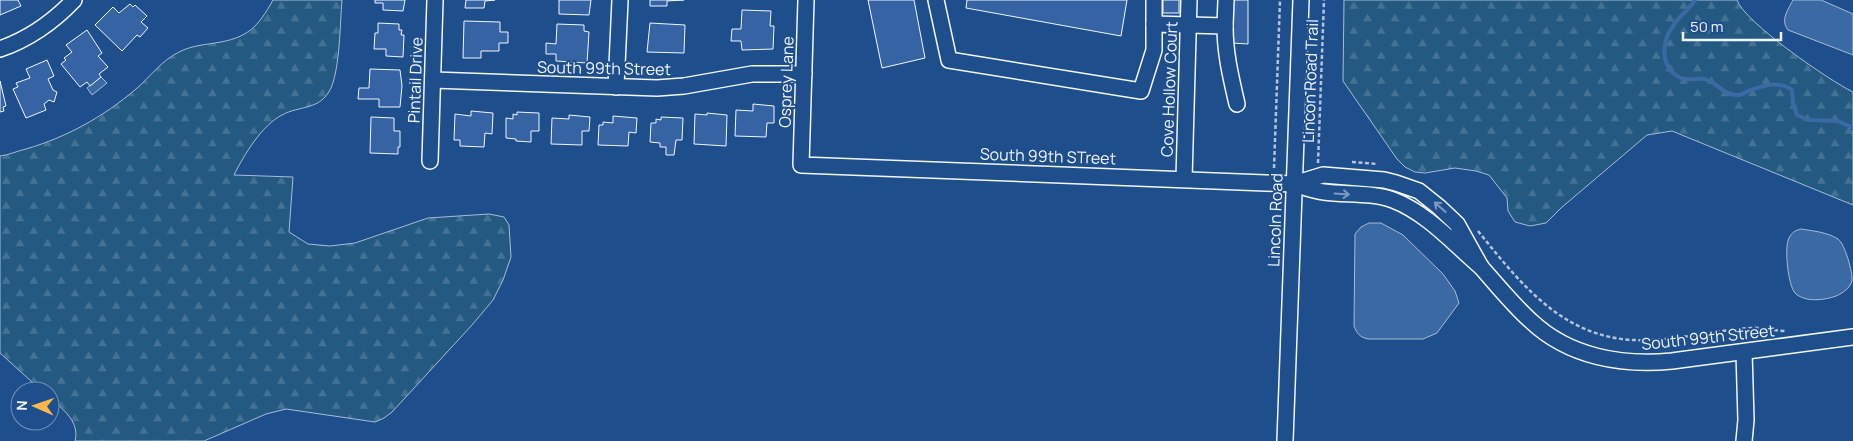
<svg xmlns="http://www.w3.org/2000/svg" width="1853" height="441" viewBox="0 0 1853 441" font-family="Manrope,sans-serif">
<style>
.forest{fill:url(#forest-firs);stroke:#a8bbd7}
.water{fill:#3b69a3;stroke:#a8bbd7}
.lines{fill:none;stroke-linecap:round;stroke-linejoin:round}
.stream{stroke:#3b69a3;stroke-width:4}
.building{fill:#3563a3;stroke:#f2f6ff}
.minor-casing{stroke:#f2f6ff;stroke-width:18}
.path{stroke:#b3c4dc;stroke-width:2.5;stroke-dasharray:4 2.5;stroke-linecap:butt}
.minor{stroke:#1f4e8c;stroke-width:15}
.oneway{stroke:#7e9ac0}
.labels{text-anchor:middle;stroke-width:4;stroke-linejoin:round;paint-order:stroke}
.street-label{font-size:16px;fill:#f2f6ff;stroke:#1f4e8c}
</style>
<defs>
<pattern id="forest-firs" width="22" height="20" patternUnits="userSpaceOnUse" patternTransform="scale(1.25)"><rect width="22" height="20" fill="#245a82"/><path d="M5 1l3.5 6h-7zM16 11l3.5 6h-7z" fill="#447295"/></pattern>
</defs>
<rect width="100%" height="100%" fill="#1f4e8c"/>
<g class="forest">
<path d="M273,0H342C340,24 340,67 331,88C320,111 300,105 282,115C262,125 244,155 234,175L293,177L289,232L308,244L330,246L355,243L428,218L489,214L504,217L509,225L511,257L503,280L493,300L472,325L392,412L384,418L375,422L286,409L266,414L204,441H75C80,422 63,409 50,398V391H42L0,353V156C9,155 17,151 26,149C67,137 103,117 136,89C150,77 161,61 179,52C191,46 202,45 215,43C248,38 258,27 273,0Z"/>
<path d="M1344,0H1737C1744,22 1830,81 1853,92V205L1672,131L1647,135L1561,208L1546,223L1530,226L1515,222L1508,211L1507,198L1489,175L1476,171L1455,168L1425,173L1415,172L1405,167L1397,159L1343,81Z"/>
</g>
<g class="water">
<path d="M1793,0H1821L1853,14V55L1788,30C1780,20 1788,10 1793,0Z"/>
<path d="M101,77L107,83L92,95L87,88Z"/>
<path d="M1369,223H1381L1403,235L1443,274L1455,291L1459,303L1437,333L1423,339H1368C1360,337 1357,334 1354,326L1355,234L1361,227Z"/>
<path d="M1801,229C1813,231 1827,232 1838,239C1845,244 1853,273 1852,281C1850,288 1843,293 1836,296C1825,300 1805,303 1795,293C1788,285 1784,247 1789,238C1792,232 1796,230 1801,229Z"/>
</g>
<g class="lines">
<path class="stream" d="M1695,0C1689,10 1679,16 1673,26C1661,42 1660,69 1681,78C1687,81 1697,78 1704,79C1717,81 1723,96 1738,95C1741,95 1745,93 1748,91C1762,86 1779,80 1792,90L1793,103L1797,115L1809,120L1838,121L1853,128"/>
</g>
<g class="building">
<path d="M0,0H18L21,6L0,15Z"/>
<path d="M375,0H405L403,11L383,10V3H375Z"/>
<path d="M466,0H495L485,1L484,8H465Z"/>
<path d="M559,0H591L589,15L559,14Z"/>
<path d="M650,0H684L667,1V6H650Z"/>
<path d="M868,0H914L925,58L882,68Z"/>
<path d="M967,0H1127L1121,36L966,8Z"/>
<rect x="1163" y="0" width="16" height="13"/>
<path d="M1232,0H1248V44L1232,43Z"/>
<path d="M130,4L133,7L135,5L147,16L141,22L148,28L140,37L137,35L122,51L95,25L113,7L119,13Z"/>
<path d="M742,10L771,11L770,26H774L773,49L742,50L741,41H731L732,29H741Z"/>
<path d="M464,21L500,22V32H508V43H499V51H481V58H463Z"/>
<path d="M378,23L399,24V30H402L401,35H404L403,57L386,56V49H374L375,33H378Z"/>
<path d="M650,23L685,25L684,53L647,52Z"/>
<path d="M557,24L584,25V31L589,32L587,63L556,61V54H546V43L556,44Z"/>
<path d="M87,30L102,53L98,56L108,67L99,74L101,77L90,86L87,82L80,87L61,64L66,60L64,58L72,52L66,45Z"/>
<path d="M47,60L54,76L48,79L53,90L57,92L54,102L49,100L44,104L46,110L26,118L13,89L18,87L16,83L30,78L26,69Z"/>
<path d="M370,69L400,70L402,86L400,107H379V99H358L359,88H369Z"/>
<path d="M0,81L6,106L3,107L4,111L0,112Z"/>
<path d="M753,104L774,106V123H767L766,137L735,136L736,110L753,111Z"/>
<path d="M471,111L493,113L492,134L485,133L484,147L460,146V140H454L455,114L471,116Z"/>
<path d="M517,112L539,113V131H531V142L516,141V139L506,138V118L513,119V114L517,115Z"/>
<path d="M707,113L727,115L726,146L694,144L695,114L707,115Z"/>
<path d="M569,115L590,117L589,131H582V145L551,144L552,118L569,119Z"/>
<path d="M613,116L637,118L636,133L629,132L628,146L598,145L599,125H603V122L613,123Z"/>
<path d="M371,117L394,118V131H400V147H398V154L370,153Z"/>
<path d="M661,117L683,118L682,140H676L674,155H666V147H660V143L650,142L651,123H656V119L661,120Z"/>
</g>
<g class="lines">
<g class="minor-casing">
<g id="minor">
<path d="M806,0L801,165L1294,184C1304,187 1314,191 1324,192C1346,195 1371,192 1393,200C1427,213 1454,244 1481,267L1457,224L1439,207L1419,191L1396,183L1384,180L1323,175L1294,184"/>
<path d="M936,0L949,60L1141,91L1154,50V24L1225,26L1226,0"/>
<path d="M1154,24V0"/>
<path d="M1225,26C1225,54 1231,78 1237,104"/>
<path d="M0,49C29,39 53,22 74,0"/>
<path d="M433,80L657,88L684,86L752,74H804"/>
<path d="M616,87L620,0"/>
<path d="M430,161L435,0"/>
<path d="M1184,179L1189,0"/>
<path d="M1481,267C1497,285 1513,305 1531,321C1569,357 1622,366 1672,361L1853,337"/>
<path d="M1285,441L1301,0"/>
<path d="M1744,441L1746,420L1744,352"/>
</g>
</g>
<g class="path">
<path d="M1352,162L1377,164"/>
<path d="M1318,163L1324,0"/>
<path d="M1274,168L1280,0"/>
<path d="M1478,231C1524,288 1568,344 1649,340C1684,339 1717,330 1751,328C1763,327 1773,331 1785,331"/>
</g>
<use href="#minor" class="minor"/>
</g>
<defs><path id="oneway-shaft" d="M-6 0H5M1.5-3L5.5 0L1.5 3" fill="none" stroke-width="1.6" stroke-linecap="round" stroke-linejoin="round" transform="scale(1.25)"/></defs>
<g class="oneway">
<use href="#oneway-shaft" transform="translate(1342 194) rotate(4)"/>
<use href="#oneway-shaft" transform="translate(1440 207) rotate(-139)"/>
</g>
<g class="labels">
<g class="street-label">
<text transform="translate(604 68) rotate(1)" y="6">South 99th Street</text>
<text transform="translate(415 80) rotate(-88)" y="6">Pintail Drive</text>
<text transform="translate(1310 81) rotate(-88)" y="6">Lincon Road Trail</text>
<text transform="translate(786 82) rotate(-88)" y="6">Osprey Lane</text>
<text transform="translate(1169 89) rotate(-88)" y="6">Cove Hollow Court</text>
<text transform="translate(1048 156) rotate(2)" y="6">South 99th STreet</text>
<text transform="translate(1275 220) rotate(-88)" y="6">Lincoln Road</text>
<text transform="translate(1708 337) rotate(-6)" y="6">South 99th Street</text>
</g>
</g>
<g transform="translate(35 406) rotate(272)"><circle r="24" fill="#1f4e8c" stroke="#7391ba"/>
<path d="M0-4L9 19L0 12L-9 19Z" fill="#ffb74d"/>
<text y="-8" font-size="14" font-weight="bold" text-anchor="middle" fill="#f2f6ff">N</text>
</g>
<path d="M1683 32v8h98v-8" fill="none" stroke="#f2f6ff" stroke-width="2.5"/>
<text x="1690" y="32" font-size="15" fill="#f2f6ff" stroke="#1f4e8c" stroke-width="4" paint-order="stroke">50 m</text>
</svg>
